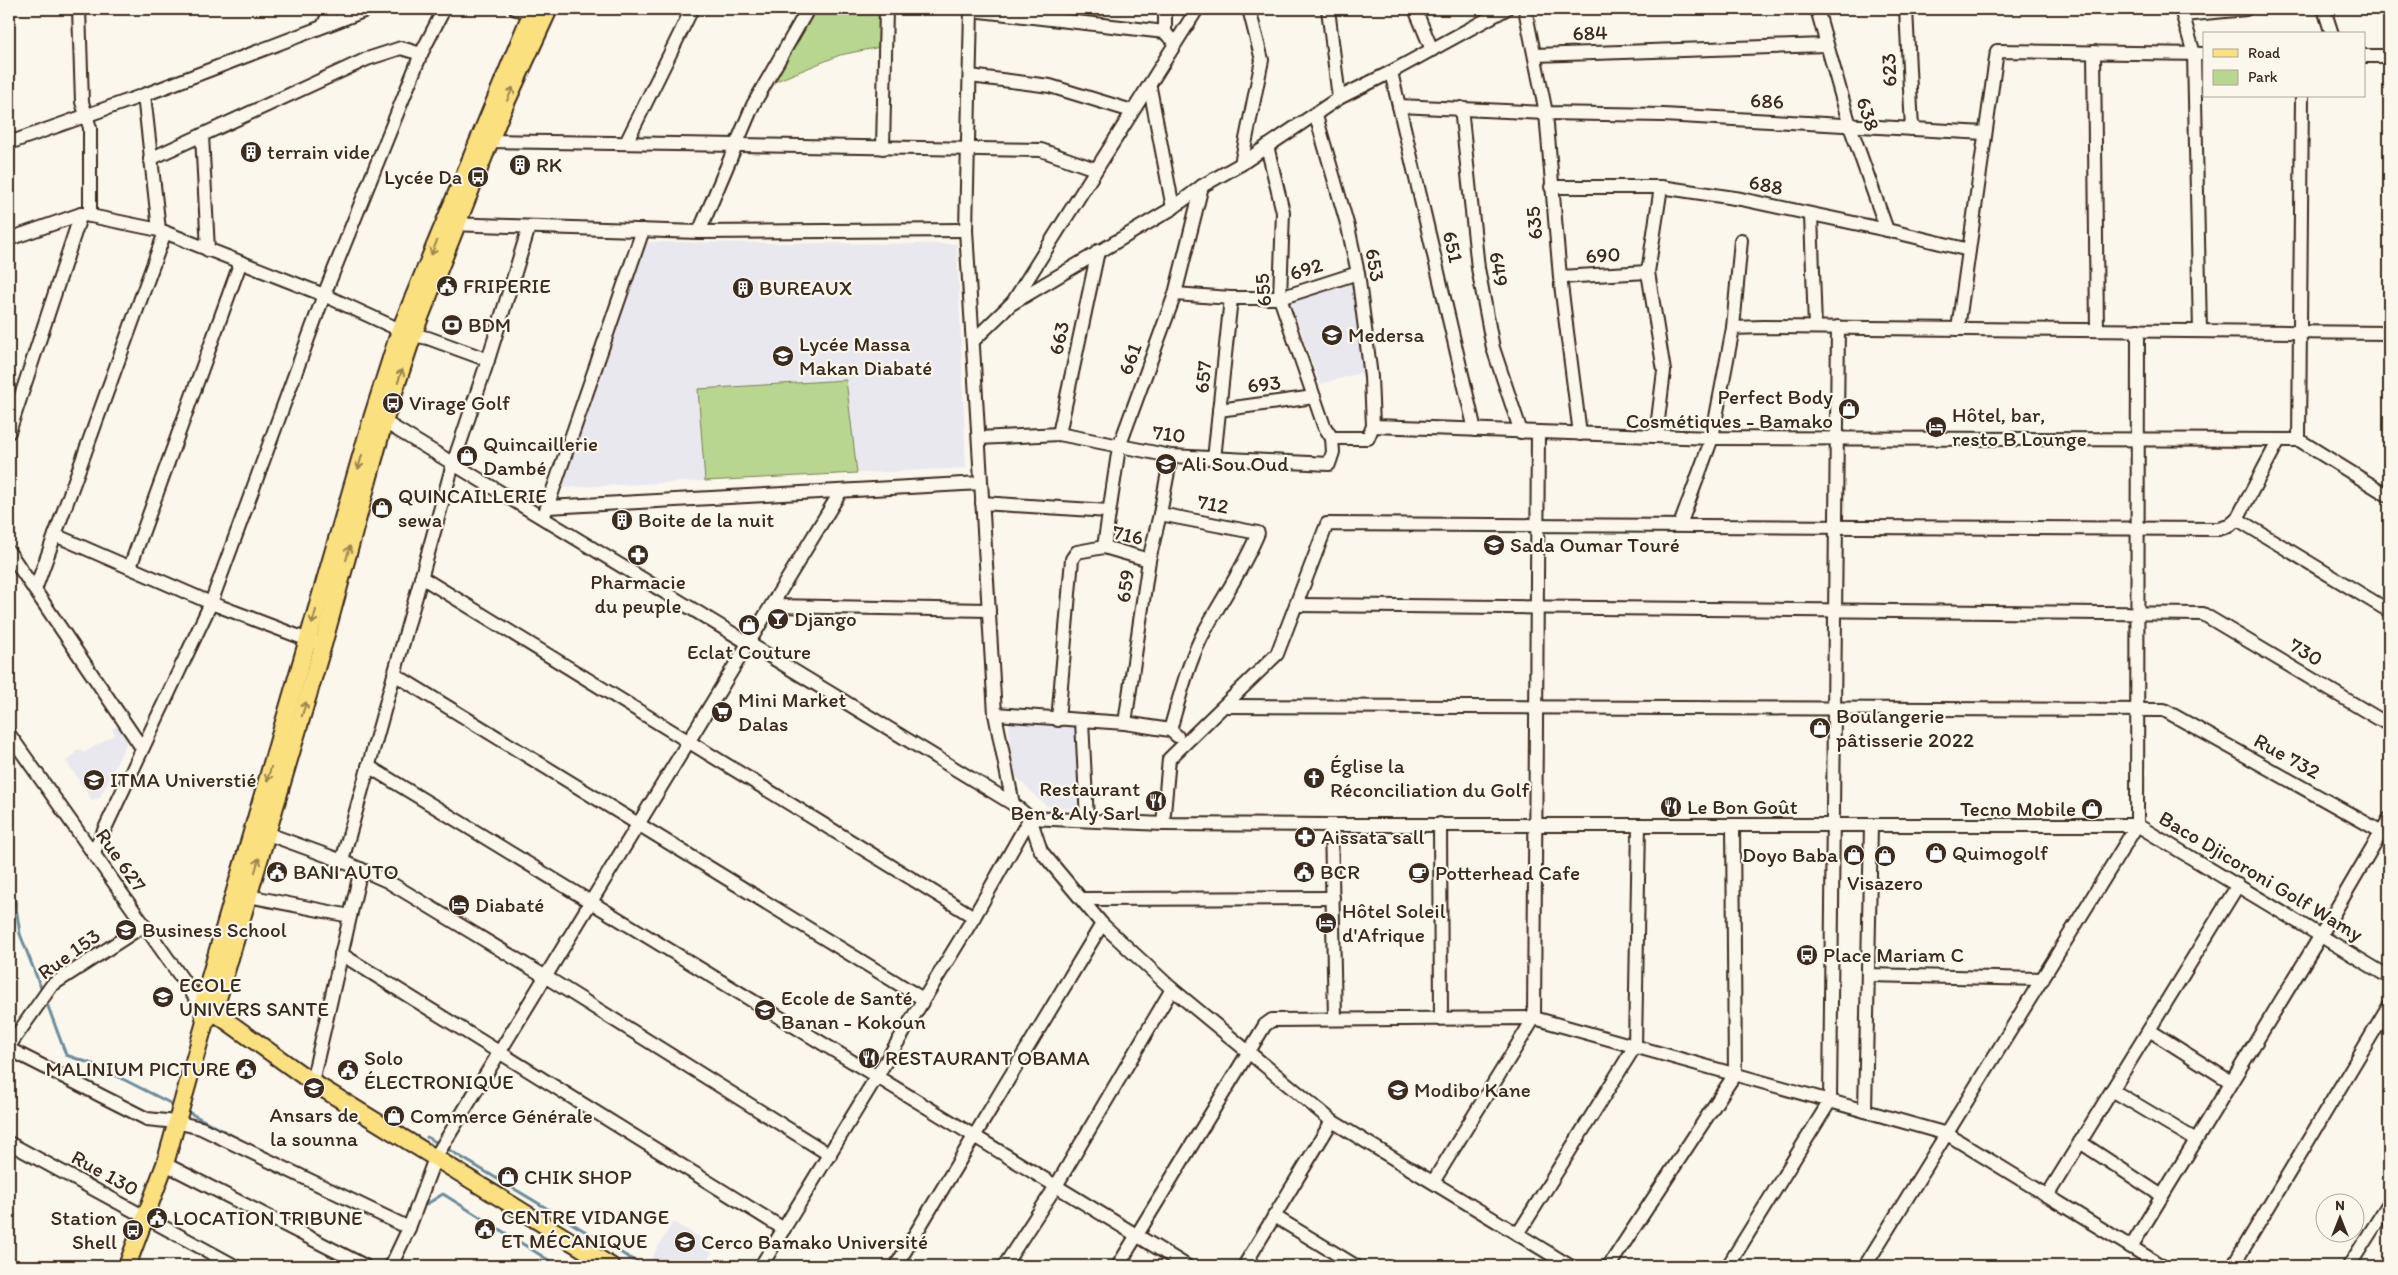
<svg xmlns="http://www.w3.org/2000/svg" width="2398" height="1275" viewBox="0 0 2398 1275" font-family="Itim,sans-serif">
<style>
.built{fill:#e9e8ef}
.green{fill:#b8d68f;stroke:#7a8056}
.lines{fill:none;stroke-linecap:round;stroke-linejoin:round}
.stream{stroke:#6d8c9b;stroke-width:3}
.minor-casing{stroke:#3b2a1e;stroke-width:16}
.major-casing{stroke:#3b2a1e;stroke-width:20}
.minor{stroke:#fbf7ec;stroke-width:12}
.major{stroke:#fbe080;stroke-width:16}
.oneway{stroke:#9b854f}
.labels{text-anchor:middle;stroke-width:4.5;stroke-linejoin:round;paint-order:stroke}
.street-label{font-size:21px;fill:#3b2a1e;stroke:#fbf7ec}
.poi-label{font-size:21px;fill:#3b2a1e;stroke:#fbf7ec;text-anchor:start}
</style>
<rect width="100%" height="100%" fill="#fbf7ec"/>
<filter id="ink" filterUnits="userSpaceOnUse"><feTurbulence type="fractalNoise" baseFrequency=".02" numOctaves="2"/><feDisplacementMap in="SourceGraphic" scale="10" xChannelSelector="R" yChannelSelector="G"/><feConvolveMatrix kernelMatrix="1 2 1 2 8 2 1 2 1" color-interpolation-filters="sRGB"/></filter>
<g filter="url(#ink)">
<g class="built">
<path d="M642,242L957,244L966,468L559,488Z"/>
<path d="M1357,277L1364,372L1320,384L1289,298Z"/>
<path d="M1009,721L1080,724L1083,810L1046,806L1010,771Z"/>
<path d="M121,723L130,735L100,798L92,800L66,761L75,754L74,752L80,749L83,753L111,737L115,734L112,729Z"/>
<path d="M673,1222L715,1246L704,1266L647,1265Z"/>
</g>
<g class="green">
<path d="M809,9H886L885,46L840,55L764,86Z"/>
<path d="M846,380L857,473L705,481L698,389Z"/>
</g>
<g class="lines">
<g class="stream">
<path d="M9,890L15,900L20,934L43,993"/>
<path d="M46,1001L66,1055L95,1065L176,1106"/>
<path d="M186,1111L256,1148"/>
<path d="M427,1137L441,1145"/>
<path d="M446,1148L643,1266"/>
<path d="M422,1207L443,1194L558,1266"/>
</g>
<g class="minor-casing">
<g id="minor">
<path d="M79,9L82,102L90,128V216"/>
<path d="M516,9L541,14"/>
<path d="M971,9L966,230L995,714L1013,804"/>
<path d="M1165,9V32L1169,37"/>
<path d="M1328,9L1339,98"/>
<path d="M1415,9L1432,50"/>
<path d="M1525,9L1546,113L1560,277L1580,434"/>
<path d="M1817,9L1850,126L1887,230"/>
<path d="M1906,9L1912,129"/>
<path d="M2181,9L2194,54L2200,331"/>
<path d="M2324,9L2332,34"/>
<path d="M971,10L1165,32"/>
<path d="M2183,15L2246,9"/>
<path d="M323,26L331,9"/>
<path d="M2094,52L2097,330"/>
<path d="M1535,55L1826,45"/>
<path d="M2364,56H2389"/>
<path d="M1391,72L1475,430"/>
<path d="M970,76L1050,86L1132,111"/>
<path d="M1150,88L1173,208"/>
<path d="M144,95L159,230"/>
<path d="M1399,106L1546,113L1663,115L1985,133"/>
<path d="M1461,108L1478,268L1493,348L1521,432"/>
<path d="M202,135L208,250"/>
<path d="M490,141L1041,150L1095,169"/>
<path d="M9,143L144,95L369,9"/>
<path d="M626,143L692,9"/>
<path d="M1267,146L1283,212L1280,298L1324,426L1332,438H1368L1373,426L1371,377L1358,273L1348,227L1316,116"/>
<path d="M883,148L886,9"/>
<path d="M150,159L367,59L401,48L421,54"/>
<path d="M1241,164L1262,60L1249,9"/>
<path d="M1551,187H1661L1741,199L1887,230L1969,250"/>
<path d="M1811,215L1815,327"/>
<path d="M449,224L699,232L966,230"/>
<path d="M699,232L753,105L808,9"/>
<path d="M9,239L81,214L159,230L324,295L400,330"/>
<path d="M1560,277L1648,272"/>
<path d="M1175,294L1231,298H1280L1358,273"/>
<path d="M1013,302L1197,9"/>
<path d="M1733,328L1741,240"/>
<path d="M1958,329L1997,51L2204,54"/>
<path d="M413,335L428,338L488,360"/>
<path d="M973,341L1011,304L1173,208L1202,186L1241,164L1339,98L1391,72L1506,9"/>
<path d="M1219,410L1314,397"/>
<path d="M378,418L1013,804L1030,818L1041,851L1102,924L1172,989L1332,1121L1570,1266"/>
<path d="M1373,426L1712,438L2299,440L2389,496"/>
<path d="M9,432L81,214"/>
<path d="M1059,434L1098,251"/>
<path d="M1656,436L1664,371L1648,272L1661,187"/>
<path d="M979,438L1059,434L1171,456L1329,464L1333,452L1332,438"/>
<path d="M2299,440L2302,96"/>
<path d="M1214,459L1231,298"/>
<path d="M982,503L1109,511"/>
<path d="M548,507L981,483"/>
<path d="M545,513L643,230"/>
<path d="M1160,514L1258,533C1243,570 1219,603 1201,638C1187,667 1179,699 1170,730"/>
<path d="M2237,519L2389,611"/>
<path d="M1680,525L1712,438L1733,328L1763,327L2389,333"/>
<path d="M55,535L211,603L316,643"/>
<path d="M1104,547L1119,447L1175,294L1202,186"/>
<path d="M9,552L142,748"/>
<path d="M130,567L240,264"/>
<path d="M421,577L974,917"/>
<path d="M35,590L165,232"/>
<path d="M1296,605L2203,614L2389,725"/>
<path d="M773,606L989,610"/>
<path d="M394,674L923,999"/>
<path d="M1224,706L2164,710L2389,836"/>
<path d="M995,714L1125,723L1170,730L1177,736"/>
<path d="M1058,720L1072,559L1077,552L1104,547L1149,560"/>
<path d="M1082,721L1087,820"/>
<path d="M1125,723L1149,560L1160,514L1171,456"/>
<path d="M9,734L202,1007"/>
<path d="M368,766L1187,1266"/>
<path d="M1030,818L1163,824L1331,825H2137"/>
<path d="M1163,824L1169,759L1277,654L1327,524L2218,529L2229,526L2237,519L2279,440"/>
<path d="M1440,824L1441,1017"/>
<path d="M1331,825L1335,1019"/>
<path d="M2137,825L2389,977"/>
<path d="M260,831L342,861L387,881L546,977L830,1155"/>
<path d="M93,854L211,603L324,295L421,54L444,9"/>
<path d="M342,861L453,464L488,360L529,227"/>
<path d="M248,896L350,916"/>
<path d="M1082,899L1333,898"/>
<path d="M341,954L784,1229"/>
<path d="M1868,975L2043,979"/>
<path d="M2149,1030L2231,1082"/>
<path d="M9,1046L52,985L143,926"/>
<path d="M9,1049L147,1119L176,1122L201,1128L409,1228"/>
<path d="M312,1082L361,869"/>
<path d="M2112,1090L2196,1140"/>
<path d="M1865,1111L1871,826"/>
<path d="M2080,1142L2162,1196"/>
<path d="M9,1143L235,1266"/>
<path d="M165,1164L365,1266"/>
<path d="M1433,1182L1534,1018L1538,432"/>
<path d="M2047,1196L2238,885"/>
<path d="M1274,1216L1356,1266"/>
<path d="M1518,1234L1635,1046L1639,825"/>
<path d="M2131,1247L2321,935L2389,819"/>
<path d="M391,1266L409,1228L435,1158L841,491"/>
<path d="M761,1266L974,917L1030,818"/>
<path d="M896,1266L1102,924"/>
<path d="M1004,1266L1056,1186L1172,989"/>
<path d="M1118,1266L1265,1025L1272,1020L1534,1018L1947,1134L2162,1266"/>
<path d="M1244,1266L1332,1121"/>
<path d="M1609,1266L1735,1074L1733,826"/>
<path d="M1728,1266L1830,1101L1838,327"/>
<path d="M1865,1266L2137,825L2138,330"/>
<path d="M2233,1266L2389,1006"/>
<path d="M2349,1266L2389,1203"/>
</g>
</g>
<g class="major-casing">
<g id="major">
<path d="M204,1008L214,1012L312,1082L611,1266"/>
<path d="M205,1022L202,1007L210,977L373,415L400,330L533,9"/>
<path d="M127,1266L165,1164L205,1022L214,1012L323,645L384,422L413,335L500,116L549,9"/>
</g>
</g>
<use href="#minor" class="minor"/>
<use href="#major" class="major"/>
</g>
<defs><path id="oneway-shaft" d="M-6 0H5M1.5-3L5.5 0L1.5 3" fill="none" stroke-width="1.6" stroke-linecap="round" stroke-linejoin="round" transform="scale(1.25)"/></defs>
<g class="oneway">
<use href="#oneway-shaft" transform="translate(510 94) rotate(-66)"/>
<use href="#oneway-shaft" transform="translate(434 248) rotate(112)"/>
<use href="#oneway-shaft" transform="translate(400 376) rotate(-72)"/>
<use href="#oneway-shaft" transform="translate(360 462) rotate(106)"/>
<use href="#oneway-shaft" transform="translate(348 553) rotate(-75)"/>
<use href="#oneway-shaft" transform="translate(314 617) rotate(106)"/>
<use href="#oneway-shaft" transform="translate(304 709) rotate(-73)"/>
<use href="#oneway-shaft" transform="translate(269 774) rotate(106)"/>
<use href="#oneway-shaft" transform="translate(257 865) rotate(-74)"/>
</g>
</g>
<defs>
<g id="building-disc" transform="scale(1.125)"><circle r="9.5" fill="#3b2a1e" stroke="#fbf7ec"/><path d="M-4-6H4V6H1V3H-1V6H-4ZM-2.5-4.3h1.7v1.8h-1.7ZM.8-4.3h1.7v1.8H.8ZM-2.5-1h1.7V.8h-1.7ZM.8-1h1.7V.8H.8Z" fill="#fff"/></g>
<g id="bus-disc" transform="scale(1.125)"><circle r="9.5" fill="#3b2a1e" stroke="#fbf7ec"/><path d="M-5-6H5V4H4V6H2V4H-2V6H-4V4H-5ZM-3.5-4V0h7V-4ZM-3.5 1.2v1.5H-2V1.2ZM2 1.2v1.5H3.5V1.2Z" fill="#fff"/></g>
<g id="civic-disc" transform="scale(1.125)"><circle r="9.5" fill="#3b2a1e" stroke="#fbf7ec"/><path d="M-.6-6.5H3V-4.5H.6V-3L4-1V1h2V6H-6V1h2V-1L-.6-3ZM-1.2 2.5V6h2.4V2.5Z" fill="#fff"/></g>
<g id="bank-disc" transform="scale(1.125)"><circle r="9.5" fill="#3b2a1e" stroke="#fbf7ec"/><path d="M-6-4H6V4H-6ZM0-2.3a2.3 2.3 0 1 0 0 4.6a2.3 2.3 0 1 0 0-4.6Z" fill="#fff"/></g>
<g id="school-disc" transform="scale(1.125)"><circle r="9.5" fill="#3b2a1e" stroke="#fbf7ec"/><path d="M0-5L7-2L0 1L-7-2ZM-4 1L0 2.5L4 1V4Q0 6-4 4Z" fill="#fff"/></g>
<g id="shop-disc" transform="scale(1.125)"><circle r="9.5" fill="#3b2a1e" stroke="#fbf7ec"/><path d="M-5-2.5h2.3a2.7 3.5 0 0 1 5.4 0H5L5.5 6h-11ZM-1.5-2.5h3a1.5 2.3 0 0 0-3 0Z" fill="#fff"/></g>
<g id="hotel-disc" transform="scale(1.125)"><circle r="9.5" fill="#3b2a1e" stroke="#fbf7ec"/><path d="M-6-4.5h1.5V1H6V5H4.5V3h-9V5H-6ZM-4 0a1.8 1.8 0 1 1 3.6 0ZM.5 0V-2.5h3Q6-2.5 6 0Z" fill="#fff"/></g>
<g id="pharmacy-disc" transform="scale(1.125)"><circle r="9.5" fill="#3b2a1e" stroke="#fbf7ec"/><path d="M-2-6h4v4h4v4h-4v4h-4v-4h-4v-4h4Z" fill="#fff"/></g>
<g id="bar-disc" transform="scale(1.125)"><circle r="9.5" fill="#3b2a1e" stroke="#fbf7ec"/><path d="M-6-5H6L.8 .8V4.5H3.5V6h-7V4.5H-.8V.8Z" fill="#fff"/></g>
<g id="supermarket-disc" transform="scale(1.125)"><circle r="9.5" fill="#3b2a1e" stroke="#fbf7ec"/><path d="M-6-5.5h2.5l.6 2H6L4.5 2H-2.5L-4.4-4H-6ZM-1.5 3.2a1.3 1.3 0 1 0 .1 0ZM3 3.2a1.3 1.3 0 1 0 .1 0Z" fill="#fff"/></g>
<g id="church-disc" transform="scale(1.125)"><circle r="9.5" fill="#3b2a1e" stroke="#fbf7ec"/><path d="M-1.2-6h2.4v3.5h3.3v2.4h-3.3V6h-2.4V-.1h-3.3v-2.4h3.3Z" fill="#fff"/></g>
<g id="university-disc" transform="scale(1.125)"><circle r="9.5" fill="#3b2a1e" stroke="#fbf7ec"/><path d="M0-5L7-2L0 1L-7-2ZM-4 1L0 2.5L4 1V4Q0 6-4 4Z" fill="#fff"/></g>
<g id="restaurant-disc" transform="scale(1.125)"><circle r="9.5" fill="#3b2a1e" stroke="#fbf7ec"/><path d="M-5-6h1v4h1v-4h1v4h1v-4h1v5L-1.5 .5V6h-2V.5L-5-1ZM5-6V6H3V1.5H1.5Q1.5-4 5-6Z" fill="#fff"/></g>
<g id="cafe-disc" transform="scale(1.125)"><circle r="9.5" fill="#3b2a1e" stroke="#fbf7ec"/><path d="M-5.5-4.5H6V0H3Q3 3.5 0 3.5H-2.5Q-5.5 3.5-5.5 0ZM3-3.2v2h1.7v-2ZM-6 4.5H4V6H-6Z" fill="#fff"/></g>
</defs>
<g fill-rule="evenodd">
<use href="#building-disc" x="251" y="152"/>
<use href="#building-disc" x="520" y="165"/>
<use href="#bus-disc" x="478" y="177"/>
<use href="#civic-disc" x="447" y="286"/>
<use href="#building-disc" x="743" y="288"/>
<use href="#bank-disc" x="452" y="325"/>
<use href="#school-disc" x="1332" y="335"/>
<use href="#school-disc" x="783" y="356"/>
<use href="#bus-disc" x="393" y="403"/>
<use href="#shop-disc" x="1849" y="409"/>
<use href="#hotel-disc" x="1936" y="427"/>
<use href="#shop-disc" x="467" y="456"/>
<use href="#school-disc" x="1166" y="464"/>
<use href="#shop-disc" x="382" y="508"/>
<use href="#building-disc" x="622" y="520"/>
<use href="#school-disc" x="1494" y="545"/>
<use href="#pharmacy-disc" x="638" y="555"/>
<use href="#bar-disc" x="778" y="619"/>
<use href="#shop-disc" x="749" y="625"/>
<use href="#supermarket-disc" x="722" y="712"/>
<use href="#shop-disc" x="1820" y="728"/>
<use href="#church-disc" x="1314" y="778"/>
<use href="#university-disc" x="94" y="780"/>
<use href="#restaurant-disc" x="1156" y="801"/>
<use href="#restaurant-disc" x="1671" y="807"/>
<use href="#shop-disc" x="2092" y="809"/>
<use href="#pharmacy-disc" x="1305" y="837"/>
<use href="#shop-disc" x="1936" y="853"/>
<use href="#shop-disc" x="1854" y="855"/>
<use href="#shop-disc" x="1885" y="856"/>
<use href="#civic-disc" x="277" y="872"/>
<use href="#civic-disc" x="1304" y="872"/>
<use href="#cafe-disc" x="1419" y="873"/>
<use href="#hotel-disc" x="459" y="905"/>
<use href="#hotel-disc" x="1326" y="923"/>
<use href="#university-disc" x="126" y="930"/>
<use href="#bus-disc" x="1807" y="955"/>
<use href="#school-disc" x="163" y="997"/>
<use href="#university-disc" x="765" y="1010"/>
<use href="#restaurant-disc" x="869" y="1058"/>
<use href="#civic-disc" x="246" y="1069"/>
<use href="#civic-disc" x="348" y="1070"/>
<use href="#school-disc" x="314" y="1088"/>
<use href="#university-disc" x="1398" y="1090"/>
<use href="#shop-disc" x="394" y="1116"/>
<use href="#shop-disc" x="508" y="1177"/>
<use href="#civic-disc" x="157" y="1218"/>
<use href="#civic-disc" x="485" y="1229"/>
<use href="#bus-disc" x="133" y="1230"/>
<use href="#university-disc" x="685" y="1242"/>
</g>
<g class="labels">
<g class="street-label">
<text transform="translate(1590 33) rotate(-2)" y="7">684</text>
<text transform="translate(1889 70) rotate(-93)" y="7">623</text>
<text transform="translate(1767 101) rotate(3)" y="7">686</text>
<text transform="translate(1868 114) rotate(72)" y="7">638</text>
<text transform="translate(1766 185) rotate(12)" y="7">688</text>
<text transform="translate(1534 223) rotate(-95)" y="7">635</text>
<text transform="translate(1453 247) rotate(77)" y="7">651</text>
<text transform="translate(1603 255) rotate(-4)" y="7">690</text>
<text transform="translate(1375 265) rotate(80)" y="7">653</text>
<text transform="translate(1306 269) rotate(-18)" y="7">692</text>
<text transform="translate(1499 269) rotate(81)" y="7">649</text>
<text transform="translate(1263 290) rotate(-95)" y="7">655</text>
<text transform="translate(1059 338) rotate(-78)" y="7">663</text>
<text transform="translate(1130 359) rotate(-70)" y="7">661</text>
<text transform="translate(1203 377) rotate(-84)" y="7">657</text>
<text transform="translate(1264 384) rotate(-7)" y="7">693</text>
<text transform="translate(1169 434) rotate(7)" y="7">710</text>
<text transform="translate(1213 504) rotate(11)" y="7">712</text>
<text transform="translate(1128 535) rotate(13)" y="7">716</text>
<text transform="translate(1125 586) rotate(-82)" y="7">659</text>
<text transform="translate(2306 652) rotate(31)" y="7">730</text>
<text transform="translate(2287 756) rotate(29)" y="7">Rue 732</text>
<text transform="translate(121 860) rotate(55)" y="7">Rue 627</text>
<text transform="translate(2261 876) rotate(31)" y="7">Baco Djicoroni Golf Wamy</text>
<text transform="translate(69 954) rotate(-36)" y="7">Rue 153</text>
<text transform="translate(105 1173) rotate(29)" y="7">Rue 130</text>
</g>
<g class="poi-label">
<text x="267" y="159">terrain vide</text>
<text x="536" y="172">RK</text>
<text x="462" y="184" text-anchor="end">Lycée Da</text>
<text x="463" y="293">FRIPERIE</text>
<text x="759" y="295">BUREAUX</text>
<text x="468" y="332">BDM</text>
<text x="1348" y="342">Medersa</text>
<text x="799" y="351">Lycée Massa<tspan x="799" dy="24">Makan Diabaté</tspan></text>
<text x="1833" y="404" text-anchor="end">Perfect Body<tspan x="1833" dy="24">Cosmétiques - Bamako</tspan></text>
<text x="409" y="410">Virage Golf</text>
<text x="1952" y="422">Hôtel, bar,<tspan x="1952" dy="24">resto B Lounge</tspan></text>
<text x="483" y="451">Quincaillerie<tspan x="483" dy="24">Dambé</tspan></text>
<text x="1182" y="471">Ali Sou Oud</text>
<text x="398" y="503">QUINCAILLERIE<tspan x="398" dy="24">sewa</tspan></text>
<text x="638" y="527">Boite de la nuit</text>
<text x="1510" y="552">Sada Oumar Touré</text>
<text x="638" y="589" text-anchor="middle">Pharmacie<tspan x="638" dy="24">du peuple</tspan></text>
<text x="794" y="626">Django</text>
<text x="749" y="659" text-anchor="middle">Eclat Couture</text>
<text x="738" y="707">Mini Market<tspan x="738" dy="24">Dalas</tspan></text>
<text x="1836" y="723">Boulangerie<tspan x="1836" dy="24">pâtisserie 2022</tspan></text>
<text x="1330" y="773">Église la<tspan x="1330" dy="24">Réconciliation du Golf</tspan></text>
<text x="110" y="787">ITMA Universtié</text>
<text x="1140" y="796" text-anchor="end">Restaurant<tspan x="1140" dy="24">Ben &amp; Aly Sarl</tspan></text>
<text x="1687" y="814">Le Bon Goût</text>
<text x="2076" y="816" text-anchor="end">Tecno Mobile</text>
<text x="1321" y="844">Aissata sall</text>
<text x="1952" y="860">Quimogolf</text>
<text x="1838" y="862" text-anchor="end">Doyo Baba</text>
<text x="293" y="879">BANI AUTO</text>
<text x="1320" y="879">BCR</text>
<text x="1435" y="880">Potterhead Cafe</text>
<text x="1885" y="890" text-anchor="middle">Visazero</text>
<text x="475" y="912">Diabaté</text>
<text x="1342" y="918">Hôtel Soleil<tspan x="1342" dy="24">d'Afrique</tspan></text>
<text x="142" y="937">Business School</text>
<text x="1823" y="962">Place Mariam C</text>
<text x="179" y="992">ECOLE<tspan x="179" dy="24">UNIVERS SANTE</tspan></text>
<text x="781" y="1005">Ecole de Santé<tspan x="781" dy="24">Banan - Kokoun</tspan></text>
<text x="364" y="1065">Solo<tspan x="364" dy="24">ÉLECTRONIQUE</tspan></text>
<text x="885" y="1065">RESTAURANT OBAMA</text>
<text x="230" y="1076" text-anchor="end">MALINIUM PICTURE</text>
<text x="1414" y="1097">Modibo Kane</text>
<text x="314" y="1122" text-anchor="middle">Ansars de<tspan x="314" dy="24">la sounna</tspan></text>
<text x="410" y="1123">Commerce Générale</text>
<text x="524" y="1184">CHIK SHOP</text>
<text x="501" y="1224">CENTRE VIDANGE<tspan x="501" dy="24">ET MÉCANIQUE</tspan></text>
<text x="117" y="1225" text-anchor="end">Station<tspan x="117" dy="24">Shell</tspan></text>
<text x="173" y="1225">LOCATION TRIBUNE</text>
<text x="701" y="1249">Cerco Bamako Université</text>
</g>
</g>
<rect width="2398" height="1275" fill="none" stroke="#fbf7ec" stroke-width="30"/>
<rect x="15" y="15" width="2368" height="1245" fill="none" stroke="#3b2a1e" stroke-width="2" filter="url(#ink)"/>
<rect x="2203" y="32" width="162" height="65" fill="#fbf7ec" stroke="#aea59a"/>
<rect x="2213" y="49" width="25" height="8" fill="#fbe080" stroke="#aea59a"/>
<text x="2248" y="58" font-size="15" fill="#3b2a1e">Road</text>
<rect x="2213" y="70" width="25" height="15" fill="#b8d68f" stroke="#aea59a"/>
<text x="2248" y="82" font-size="15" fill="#3b2a1e">Park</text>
<g transform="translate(2340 1218)"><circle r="24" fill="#fbf7ec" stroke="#aea59a"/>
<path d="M0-4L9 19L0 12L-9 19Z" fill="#3b2a1e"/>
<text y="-8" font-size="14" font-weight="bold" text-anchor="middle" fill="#3b2a1e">N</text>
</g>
</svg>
